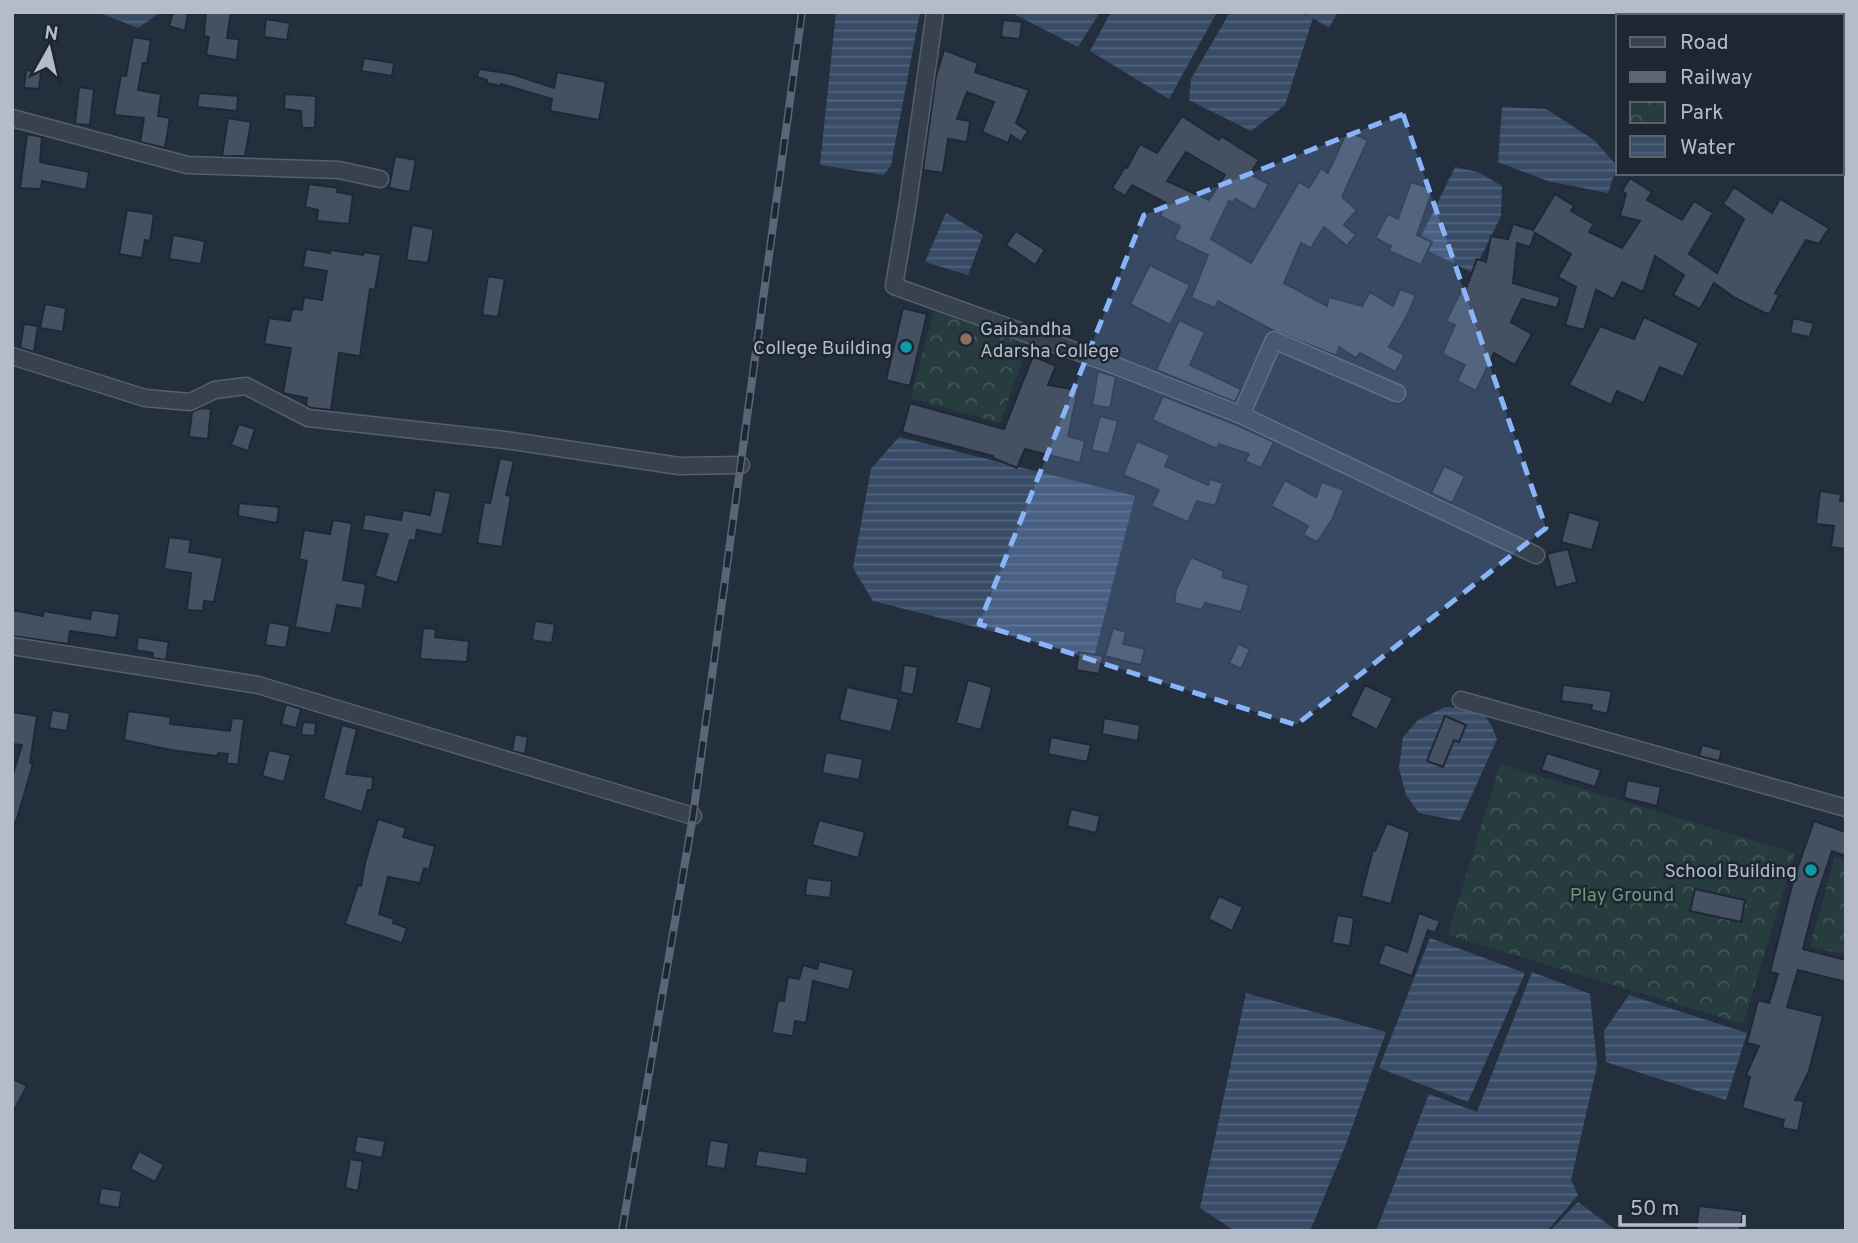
<svg xmlns="http://www.w3.org/2000/svg" width="1858" height="1243" viewBox="0 0 1858 1243" font-family="Overpass,sans-serif">
<style>
.park{fill:url(#park-crowns)}
.water{fill:url(#water-rules)}
.building{fill:#455162;stroke:#1f2835;stroke-width:2;fill-rule:evenodd}
.lines{fill:none;stroke-linecap:round;stroke-linejoin:round}
.minor-casing{stroke:#565f6c;stroke-width:19}
.minor{stroke:#38414e;stroke-width:16}
.rail-casing{stroke:#5a6575;stroke-width:8}
.rail{stroke:#1d2633;stroke-width:5;stroke-dasharray:16;stroke-linecap:butt}
.marked{fill:#8ab4f8;fill-opacity:0.2;stroke:#8ab4f8;stroke-width:5;stroke-dasharray:14 9;stroke-linejoin:round}
.education-dot{fill:#8d6e63;stroke:#1d2633;stroke-width:2.5}
.culture-dot{fill:#0f9aa8;stroke:#1d2633;stroke-width:2.5}
.labels{text-anchor:middle;stroke-width:5;stroke-linejoin:round;paint-order:stroke}
.poi-label{font-size:19px;fill:#b4bcc9;stroke:#1d2633;text-anchor:end}
.park-label{font-size:19px;fill:#6b9a76;stroke:#1d2633}
</style>
<defs>
<pattern id="park-crowns" width="20" height="18" patternUnits="userSpaceOnUse" patternTransform="scale(1.75)"><rect width="20" height="18" fill="#263c3f"/><path d="M2 6a3 3 0 1 1 6 0M12 15a3 3 0 1 1 6 0" fill="none" stroke="#435659"/></pattern>
<pattern id="water-rules" width="6" height="5" patternUnits="userSpaceOnUse" patternTransform="scale(1.75)"><rect width="6" height="5" fill="#394c67"/><path d="M0 2.5h6" fill="none" stroke="#53647b"/></pattern>
</defs>
<rect width="100%" height="100%" fill="#242f3e"/>
<g class="park">
<path d="M935,306L1030,338L1000,423L911,398Z"/>
<path d="M1500,764L1795,853L1743,1024L1448,935Z"/>
<path d="M1835,857L1846,859V955L1810,946Z"/>
</g>
<g class="water">
<path d="M97,12H161L138,28Z"/>
<path d="M836,12H920L891,165L884,175L820,165Z"/>
<path d="M1010,12H1100L1078,47Z"/>
<path d="M1111,12H1217L1169,99L1090,51Z"/>
<path d="M1230,12H1299L1308,16L1305,12H1338L1329,28L1313,18L1285,105L1251,131L1189,100L1191,79Z"/>
<path d="M1502,107L1546,109L1594,140L1617,166L1608,193L1548,181L1498,162Z"/>
<path d="M1455,167L1478,172L1502,186L1501,216L1473,273L1417,245Z"/>
<path d="M946,213L983,235L968,275L925,262Z"/>
<path d="M899,437L1135,496L1094,657L873,601L853,568L871,469Z"/>
<path d="M1445,707C1476,708 1486,708 1497,739L1460,821L1419,813L1406,795L1399,768L1403,737L1418,720Z"/>
<path d="M1430,938L1525,973L1468,1102L1379,1068Z"/>
<path d="M1532,972L1590,994L1597,1066L1571,1180L1578,1195L1547,1231H1376L1429,1094L1477,1112Z"/>
<path d="M1246,993L1386,1032L1346,1144L1310,1231H1235L1200,1208Z"/>
<path d="M1629,995L1747,1033L1726,1100L1606,1062L1604,1031Z"/>
<path d="M1578,1202L1617,1231H1550Z"/>
</g>
<g class="building">
<path d="M173,12H188L185,31L169,26Z"/>
<path d="M206,12H231L227,38L239,39L237,60L206,55L209,37L204,36Z"/>
<path d="M266,19L290,23L287,40L264,37Z"/>
<path d="M1003,20L1022,22L1020,39L1001,37Z"/>
<path d="M133,37L151,40L147,63H143L138,90L161,94L158,116L170,118L165,148L140,142L144,118L114,115L121,75L126,76Z"/>
<path d="M944,50L978,63L975,72L1029,90L1016,123L1028,131L1021,142L1011,135L1008,143L982,132L994,102L967,92L957,119L970,121L967,142L948,139L943,173L923,170L936,76Z"/>
<path d="M364,58L394,63L392,76L361,71Z"/>
<path d="M479,69L512,74L554,88L557,72L606,82L599,120L550,111L552,99L501,84L500,86L487,83V80L477,77Z"/>
<path d="M26,70L41,72L39,89L24,88Z"/>
<path d="M79,87L94,89L90,125L75,124Z"/>
<path d="M199,93L238,96L237,111L197,107Z"/>
<path d="M285,94L316,96L315,128H302L301,111L284,109Z"/>
<path d="M1182,116L1219,140L1221,136L1259,160L1250,174L1269,184L1255,210L1235,199L1233,203L1229,201L1211,239L1251,263L1299,182L1309,188L1321,168L1328,173L1347,131L1368,140L1342,197L1357,210L1344,225L1356,235L1347,246L1324,227L1311,248L1301,243L1284,283L1327,306L1329,297L1362,306L1370,292L1393,306L1400,289L1416,295L1407,316L1389,347L1405,355L1395,372L1360,353L1356,358L1339,347L1337,356L1272,330L1218,301L1215,308L1191,298L1208,255L1174,239L1180,226L1160,216L1166,203L1132,185L1125,196L1112,188L1125,167L1127,168L1140,144L1157,153ZM1186,152L1225,175L1209,200L1167,181Z"/>
<path d="M228,118L251,122L245,156H222Z"/>
<path d="M27,134L42,137L40,162L89,172L86,190L42,181L41,189L20,188Z"/>
<path d="M395,156L416,160L410,192L389,188Z"/>
<path d="M1630,178L1652,192L1647,200L1682,220L1694,201L1713,213L1689,254L1717,273L1744,219L1723,204L1734,187L1772,213L1780,199L1829,228L1819,244L1806,240L1775,293L1779,295L1770,313H1765L1735,298L1714,283L1700,309L1673,295L1684,275L1655,256L1643,292L1622,282L1614,299L1596,290L1584,330L1565,325L1576,287L1558,277L1571,254L1535,233L1530,247L1517,243L1513,283L1560,297L1557,308L1522,299L1511,322L1532,334L1515,365L1494,353L1476,391L1457,381L1465,365L1442,354L1455,325L1446,321L1462,289L1465,291L1477,259L1486,262L1491,236L1508,239L1513,224L1533,230L1555,194L1574,206L1571,211L1594,224L1589,232L1622,248L1640,221L1620,216L1626,194L1622,191Z"/>
<path d="M1411,182L1433,189L1417,235L1432,242L1421,265L1389,251L1391,246L1375,238L1388,214L1398,219Z"/>
<path d="M309,184L338,188L337,192L353,195L349,224L317,221L318,210L305,207Z"/>
<path d="M127,210L154,214L150,241L145,240L142,258L119,254Z"/>
<path d="M412,225L434,229L428,263L406,260Z"/>
<path d="M1016,231L1045,250L1035,265L1006,245Z"/>
<path d="M173,235L205,241L201,264L169,259Z"/>
<path d="M306,249L330,253L331,250L363,255L364,252L381,255L375,290L370,289L360,356L339,353L331,410L311,408L306,405L307,398L283,393L291,348L264,344L269,318L290,321L292,309L302,310L304,297L322,300L327,271L303,267Z"/>
<path d="M1150,265L1190,285L1170,325L1130,304Z"/>
<path d="M488,276L505,279L498,317L482,315Z"/>
<path d="M45,304L66,308L63,332L40,328Z"/>
<path d="M903,308L927,314L910,386L886,380Z"/>
<path d="M1644,317L1699,343L1683,377L1660,367L1644,403L1617,391L1611,405L1569,385L1600,326L1634,339Z"/>
<path d="M1793,318L1814,323L1810,337L1790,333Z"/>
<path d="M1179,320L1205,332L1190,365L1241,389L1235,402L1156,370Z"/>
<path d="M24,324L38,326L34,352L20,348Z"/>
<path d="M1033,356L1056,366L1048,385L1078,390L1068,436L1085,441L1080,463L1025,449L1017,468L993,458V456L902,432L910,403L1004,429Z"/>
<path d="M1098,371L1116,377L1110,408L1092,405Z"/>
<path d="M1163,396L1237,425L1274,442L1261,468L1245,461L1249,454L1219,444L1217,449L1152,420Z"/>
<path d="M201,408L211,409L208,439L189,437L192,412Z"/>
<path d="M1100,416L1118,421L1109,454L1091,450Z"/>
<path d="M239,424L255,429L248,451L231,445Z"/>
<path d="M1137,441L1170,455L1165,466L1208,485L1210,479L1223,483L1215,506L1197,501L1188,522L1151,506L1159,490L1123,475Z"/>
<path d="M500,458L514,461L506,495L511,496L502,547L477,543L484,502L490,503Z"/>
<path d="M1444,466L1465,476L1452,503L1431,493Z"/>
<path d="M1285,480L1316,497L1322,482L1344,490L1332,520L1317,542L1303,535L1308,526L1271,506Z"/>
<path d="M435,490L451,493L442,535L417,530L415,541L410,540L397,583L375,576L388,534L362,530L365,514L401,520L403,510L430,515Z"/>
<path d="M1820,491L1841,494L1840,501H1846V549L1831,547L1834,526L1816,524Z"/>
<path d="M239,503L279,507L277,523L238,516Z"/>
<path d="M1569,512L1600,521L1592,550L1561,542Z"/>
<path d="M333,520L352,523L343,580L366,584L362,609L337,605L331,634L295,627L307,561L299,559L304,530L330,534Z"/>
<path d="M169,537L191,540L189,552L223,558L214,602L204,601L203,611L187,610L191,573L164,569Z"/>
<path d="M1568,549L1577,582L1556,588L1547,554Z"/>
<path d="M1191,557L1224,571L1222,577L1249,585L1241,612L1205,603L1202,610L1174,603L1176,590Z"/>
<path d="M12,610L43,616L44,611L90,619L92,610L120,614L116,638L70,631L68,644L12,636Z"/>
<path d="M535,621L555,624L552,643L532,640Z"/>
<path d="M269,622L290,626L286,648L265,645Z"/>
<path d="M423,628L436,629L435,637L469,641L467,662L420,659Z"/>
<path d="M1113,628L1126,632L1123,644L1145,649L1141,665L1105,656Z"/>
<path d="M138,637L169,642L166,660L152,658L153,653L136,650Z"/>
<path d="M1238,644L1250,649L1241,669L1229,663Z"/>
<path d="M1079,652L1103,656L1099,674L1076,670Z"/>
<path d="M904,665L918,667L913,695L900,692Z"/>
<path d="M968,680L992,687L981,730L956,723Z"/>
<path d="M1365,685L1393,698L1377,730L1350,716Z"/>
<path d="M1563,685L1612,691L1607,714L1591,710L1592,705L1561,701Z"/>
<path d="M847,687L899,699L891,732L839,720Z"/>
<path d="M286,704L301,709L296,728L281,724Z"/>
<path d="M52,710L70,713L67,731L49,728Z"/>
<path d="M128,711L171,717L170,724L230,731L232,718L244,719L238,765L226,763L228,754L218,753L217,756L171,750L124,740Z"/>
<path d="M12,712L37,716L30,763L33,764L16,822H12V777L22,745L12,744Z"/>
<path d="M1445,716L1466,725L1459,742L1454,740L1443,767L1427,761Z"/>
<path d="M1104,718L1140,725L1138,741L1102,734Z"/>
<path d="M303,722L316,723L315,736L301,735Z"/>
<path d="M342,725L357,729L346,774L373,777L372,790H368L362,812L323,799Z"/>
<path d="M515,734L528,737L525,754L512,751Z"/>
<path d="M1051,737L1091,745L1087,762L1048,754Z"/>
<path d="M1702,745L1722,750L1719,761L1699,756Z"/>
<path d="M269,750L291,755L284,782L262,776Z"/>
<path d="M826,752L863,759L859,780L822,773Z"/>
<path d="M1547,753L1601,770L1595,787L1541,770Z"/>
<path d="M1627,780L1661,787L1657,806L1624,798Z"/>
<path d="M1071,809L1100,816L1096,833L1067,826Z"/>
<path d="M378,819L406,828L403,837L435,846L429,870L424,868L420,883L388,877L379,914L394,919L393,923L407,928L402,943L345,924L358,885L361,886L365,863Z"/>
<path d="M819,820L865,832L858,858L812,845Z"/>
<path d="M1814,821L1846,832V856L1832,851L1815,902L1803,949L1846,960V982L1798,970L1787,1007L1823,1016L1809,1071L1795,1100L1804,1101L1798,1131L1782,1128L1784,1120L1742,1108L1750,1077L1746,1075L1759,1046L1747,1043L1758,1000L1769,1003L1778,974L1770,972L1794,878Z"/>
<path d="M1387,823L1410,832L1391,904L1361,896L1373,850L1375,851Z"/>
<path d="M807,878L832,881L830,898L805,895Z"/>
<path d="M1695,889L1745,900L1741,922L1690,911Z"/>
<path d="M1219,896L1243,907L1232,931L1208,919Z"/>
<path d="M1419,913L1440,921L1435,933L1428,930L1412,976L1378,964L1385,944L1407,952Z"/>
<path d="M1337,915L1354,918L1350,946L1332,943Z"/>
<path d="M819,961L854,970L849,990L813,981L806,1023L795,1021L793,1036L772,1033L778,1000L784,1001L788,977L799,979L803,965L817,969Z"/>
<path d="M12,1078L27,1086L12,1114Z"/>
<path d="M357,1136L385,1141L382,1158L354,1152Z"/>
<path d="M710,1140L729,1143L725,1169L706,1166Z"/>
<path d="M758,1150L808,1158L806,1174L755,1166Z"/>
<path d="M139,1151L164,1165L155,1182L130,1169Z"/>
<path d="M350,1159L363,1161L358,1191L345,1188Z"/>
<path d="M101,1188L122,1191L119,1208L98,1204Z"/>
<path d="M1699,1206L1743,1211L1740,1231H1696Z"/>
</g>
<g class="lines">
<g class="minor-casing">
<g id="minor">
<path d="M935,12L907,209L894,286L1114,365L1241,415L1536,555"/>
<path d="M12,118L187,165L339,170L380,179"/>
<path d="M12,356L145,398L190,402L215,390L246,386L308,418L505,440L679,466L741,465"/>
<path d="M1241,415L1274,340L1397,393"/>
<path d="M12,646L258,685L693,816"/>
<path d="M1461,700L1846,808"/>
</g>
</g>
<use href="#minor" class="minor"/>
<g class="rail-casing">
<path id="rail" d="M622,1231L693,816L802,12"/>
</g>
<use href="#rail" class="rail"/>
</g>
<path class="marked" d="M1403,114L1546,528L1296,725L979,624L1144,215Z"/>
<circle class="education-dot" cx="966" cy="339" r="7"/>
<g class="culture-dot">
<circle cx="906" cy="347" r="7"/>
<circle cx="1811" cy="870" r="7"/>
</g>
<g class="labels">
<g class="poi-label">
<text x="980" y="335" text-anchor="start">Gaibandha<tspan x="980" dy="22">Adarsha College</tspan></text>
<text x="892" y="354">College Building</text>
<text x="1797" y="877">School Building</text>
</g>
<g class="park-label">
<text x="1622" y="901">Play Ground</text>
</g>
</g>
<rect width="1858" height="1243" fill="none" stroke="#b4bcc9" stroke-width="28"/>
<rect x="1616" y="14" width="228" height="161" fill="#1d2633" stroke="#59626f" stroke-width="2"/>
<rect x="1630" y="37" width="35" height="10" fill="#38414e" stroke="#59626f" stroke-width="2"/>
<text x="1680" y="49" font-size="21" fill="#b4bcc9">Road</text>
<rect x="1630" y="72" width="35" height="10" fill="#5a6575" stroke="#59626f" stroke-width="2"/>
<text x="1680" y="84" font-size="21" fill="#b4bcc9">Railway</text>
<rect x="1630" y="102" width="35" height="21" fill="url(#park-crowns)" stroke="#59626f" stroke-width="2"/>
<text x="1680" y="119" font-size="21" fill="#b4bcc9">Park</text>
<rect x="1630" y="136" width="35" height="21" fill="url(#water-rules)" stroke="#59626f" stroke-width="2"/>
<text x="1680" y="154" font-size="21" fill="#b4bcc9">Water</text>
<g transform="translate(49 49) rotate(8)" stroke="#1d2633" stroke-width="5" paint-order="stroke">
<path d="M0-5L12 26L0 18L-12 26Z" fill="#b4bcc9"/>
<text y="-10" font-size="19" font-weight="bold" text-anchor="middle" fill="#b4bcc9">N</text>
</g>
<path d="M1620 1215v10h124v-10" fill="none" stroke="#b4bcc9" stroke-width="3.5"/>
<text x="1630" y="1215" font-size="21" fill="#b4bcc9" stroke="#1d2633" stroke-width="5" paint-order="stroke">50 m</text>
</svg>
